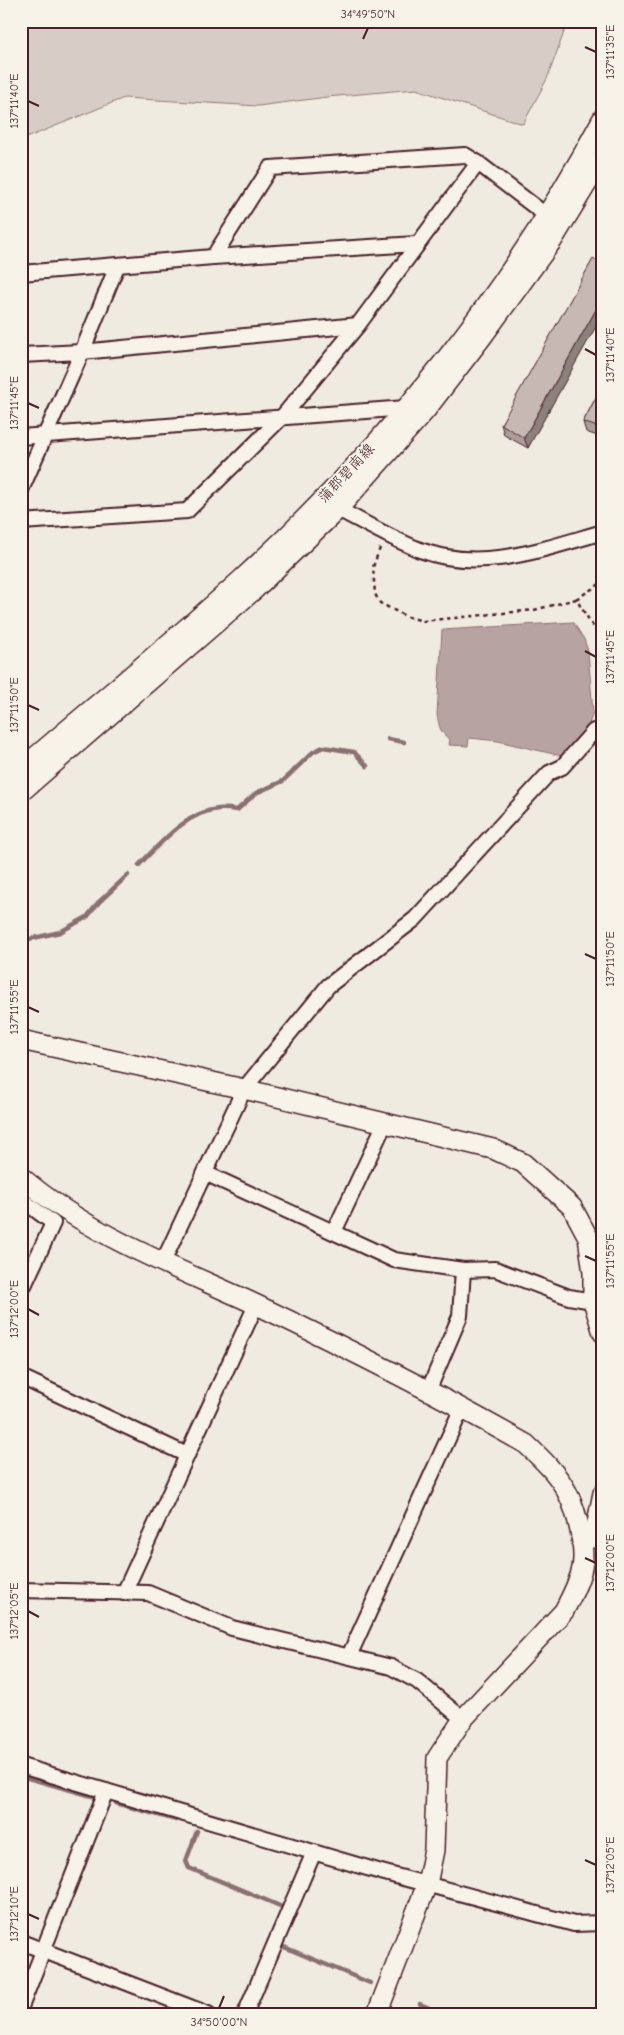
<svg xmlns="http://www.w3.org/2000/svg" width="624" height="2035" viewBox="0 0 624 2035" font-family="'Comic Neue','Klee One',sans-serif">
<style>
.green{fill:#d8cdc6;stroke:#917678}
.water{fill:#b7a4a2;stroke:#8b6f72}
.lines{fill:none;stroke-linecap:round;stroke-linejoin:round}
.stream{stroke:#8b6f72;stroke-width:4.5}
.street-casing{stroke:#4a1f2b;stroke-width:18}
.secondary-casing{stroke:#4a1f2b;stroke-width:22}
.path{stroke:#4a1f2b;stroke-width:2.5;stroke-dasharray:4 4;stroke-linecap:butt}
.street{stroke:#f7f3e8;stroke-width:14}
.secondary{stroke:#f7f3e8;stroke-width:19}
.wall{fill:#aa9e9a;stroke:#4a1f2b}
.shaded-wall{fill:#8b817d;stroke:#4a1f2b}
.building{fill:#c6b8b3;stroke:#4a1f2b}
.ticks{fill:none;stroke:#4a1f2b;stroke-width:2}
.labels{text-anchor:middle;stroke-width:4;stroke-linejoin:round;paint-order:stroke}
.street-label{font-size:15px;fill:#4a1f2b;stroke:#f7f3e8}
.neatline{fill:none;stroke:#4a1f2b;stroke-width:2}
.ticks-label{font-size:12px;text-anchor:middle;fill:#4a1f2b}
</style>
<rect width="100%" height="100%" fill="#f0ebe0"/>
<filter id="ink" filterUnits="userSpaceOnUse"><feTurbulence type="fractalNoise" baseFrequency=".02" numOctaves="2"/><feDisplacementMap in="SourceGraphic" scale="10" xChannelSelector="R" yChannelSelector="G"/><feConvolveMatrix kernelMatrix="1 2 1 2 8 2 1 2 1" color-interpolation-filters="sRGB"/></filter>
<g filter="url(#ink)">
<path class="green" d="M21,21H568L547,79L523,124L416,89L327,97L258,106L124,98L21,140Z"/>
<path class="water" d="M573,622L584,639L588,651L593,712L587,730L562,756L498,741L469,738L468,746L449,745L450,739C440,734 439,725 437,715L442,630Z"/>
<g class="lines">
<g class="stream">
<path d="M388,739L404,742"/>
<path d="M139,865C160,844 186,812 218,809C224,808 231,809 237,810L256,793L283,781L313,752L323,747L354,752L367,766"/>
<path d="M21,941L60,932L87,917L99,902L128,875"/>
<path d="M21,1776L92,1796"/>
<path d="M116,1803L176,1820"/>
<path d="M197,1831L186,1861L189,1868L280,1906"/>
<path d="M284,1947L370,1983"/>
<path d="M420,2004L443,2014"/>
</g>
<g class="street-casing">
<g id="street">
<path d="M478,163L547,216"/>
<path d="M21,273L213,257L416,244"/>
<path d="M21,355L82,352L358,325"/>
<path d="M21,437L406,408"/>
<path d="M21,490L82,352L117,266"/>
<path d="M338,509C365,523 392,539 420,550C482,573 543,549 603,532"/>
<path d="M21,522L187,511L283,416L358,325L478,163L465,155L270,168L213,257"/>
<path d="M205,1173L394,1260L463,1270L495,1269L569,1297L593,1301"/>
<path d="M21,1199L53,1223L21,1292"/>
<path d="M334,1232L385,1123"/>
<path d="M163,1262L244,1089L328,986L415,919L549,773L562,767L594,731"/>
<path d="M21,1377L187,1455"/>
<path d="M429,1389L460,1316L463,1270"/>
<path d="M21,1590L148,1593L232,1628L391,1667L417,1681L463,1719"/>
<path d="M124,1593L256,1305"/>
<path d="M349,1656L462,1408"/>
<path d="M21,1766L381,1872L574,1924L603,1923"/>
<path d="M21,1942L208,2014"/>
<path d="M21,2007L106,1791"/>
<path d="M245,2014L314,1852"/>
</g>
</g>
<g class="secondary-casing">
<g id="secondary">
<path d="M21,769C96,705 173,642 245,576C388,445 512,289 603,118"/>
<path d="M21,792L255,589L338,509L425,411L482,337L552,241L603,157"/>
<path d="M21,1040L244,1089L493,1149L523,1163L572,1207L588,1237L593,1273V1301L603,1333"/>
<path d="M21,1177C90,1236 175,1267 257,1305C349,1349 438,1394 526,1444C542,1459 559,1475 568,1494C577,1512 586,1548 582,1568C579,1583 571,1597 564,1611L463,1719L437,1758L434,1850L427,1884L377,2014"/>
<path d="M581,1537L594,1538L603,1493"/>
</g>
</g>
<g class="path">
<path d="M380,548L373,567L375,594L380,603L405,616L423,621L534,610L576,599L599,636L601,719"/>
<path d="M576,599L603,582"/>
</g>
<use href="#street" class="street"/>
<use href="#secondary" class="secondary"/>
</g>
<g class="wall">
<path d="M603,264L528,448L504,435L501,424Z"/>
<path d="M603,384V438L586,432L583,422Z"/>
</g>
<path class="shaded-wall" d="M603,297V314L528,448L524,438Z"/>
<g class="building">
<path d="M593,259L603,264V297L524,438L501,424Z"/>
<path d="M603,384V429L583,422Z"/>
</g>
</g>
<path class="ticks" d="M363,39L368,28M585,47L596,52M28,101L39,106M585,349L596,355M28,403L39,408M585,651L596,657M28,705L39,710M585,954L596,959M28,1007L39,1012M585,1256L596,1261M28,1309L39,1315M585,1558L596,1563M28,1611L39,1617M585,1860L596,1865M28,1914L39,1919M219,2008L224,1996"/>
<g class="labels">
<g class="street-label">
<text transform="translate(346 473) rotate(-47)" y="5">蒲郡碧南線</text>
</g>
</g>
<rect width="624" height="2035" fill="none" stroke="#f7f3e8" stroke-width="55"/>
<rect x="28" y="28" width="568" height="1980" class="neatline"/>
<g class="ticks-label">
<text x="368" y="18">34°49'50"N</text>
<text transform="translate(610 52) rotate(-90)" y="4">137°11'35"E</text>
<text transform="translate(14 101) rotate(-90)" y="4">137°11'40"E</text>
<text transform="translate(610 355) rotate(-90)" y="4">137°11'40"E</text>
<text transform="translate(14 403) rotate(-90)" y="4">137°11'45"E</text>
<text transform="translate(610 657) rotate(-90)" y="4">137°11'45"E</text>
<text transform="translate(14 705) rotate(-90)" y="4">137°11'50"E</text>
<text transform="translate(610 959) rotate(-90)" y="4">137°11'50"E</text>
<text transform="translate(14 1007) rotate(-90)" y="4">137°11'55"E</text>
<text transform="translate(610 1261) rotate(-90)" y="4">137°11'55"E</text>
<text transform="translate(14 1309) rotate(-90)" y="4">137°12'00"E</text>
<text transform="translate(610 1563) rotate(-90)" y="4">137°12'00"E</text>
<text transform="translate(14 1611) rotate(-90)" y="4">137°12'05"E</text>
<text transform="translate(610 1865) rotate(-90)" y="4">137°12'05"E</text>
<text transform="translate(14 1914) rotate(-90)" y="4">137°12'10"E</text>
<text x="219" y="2026">34°50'00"N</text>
</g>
</svg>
